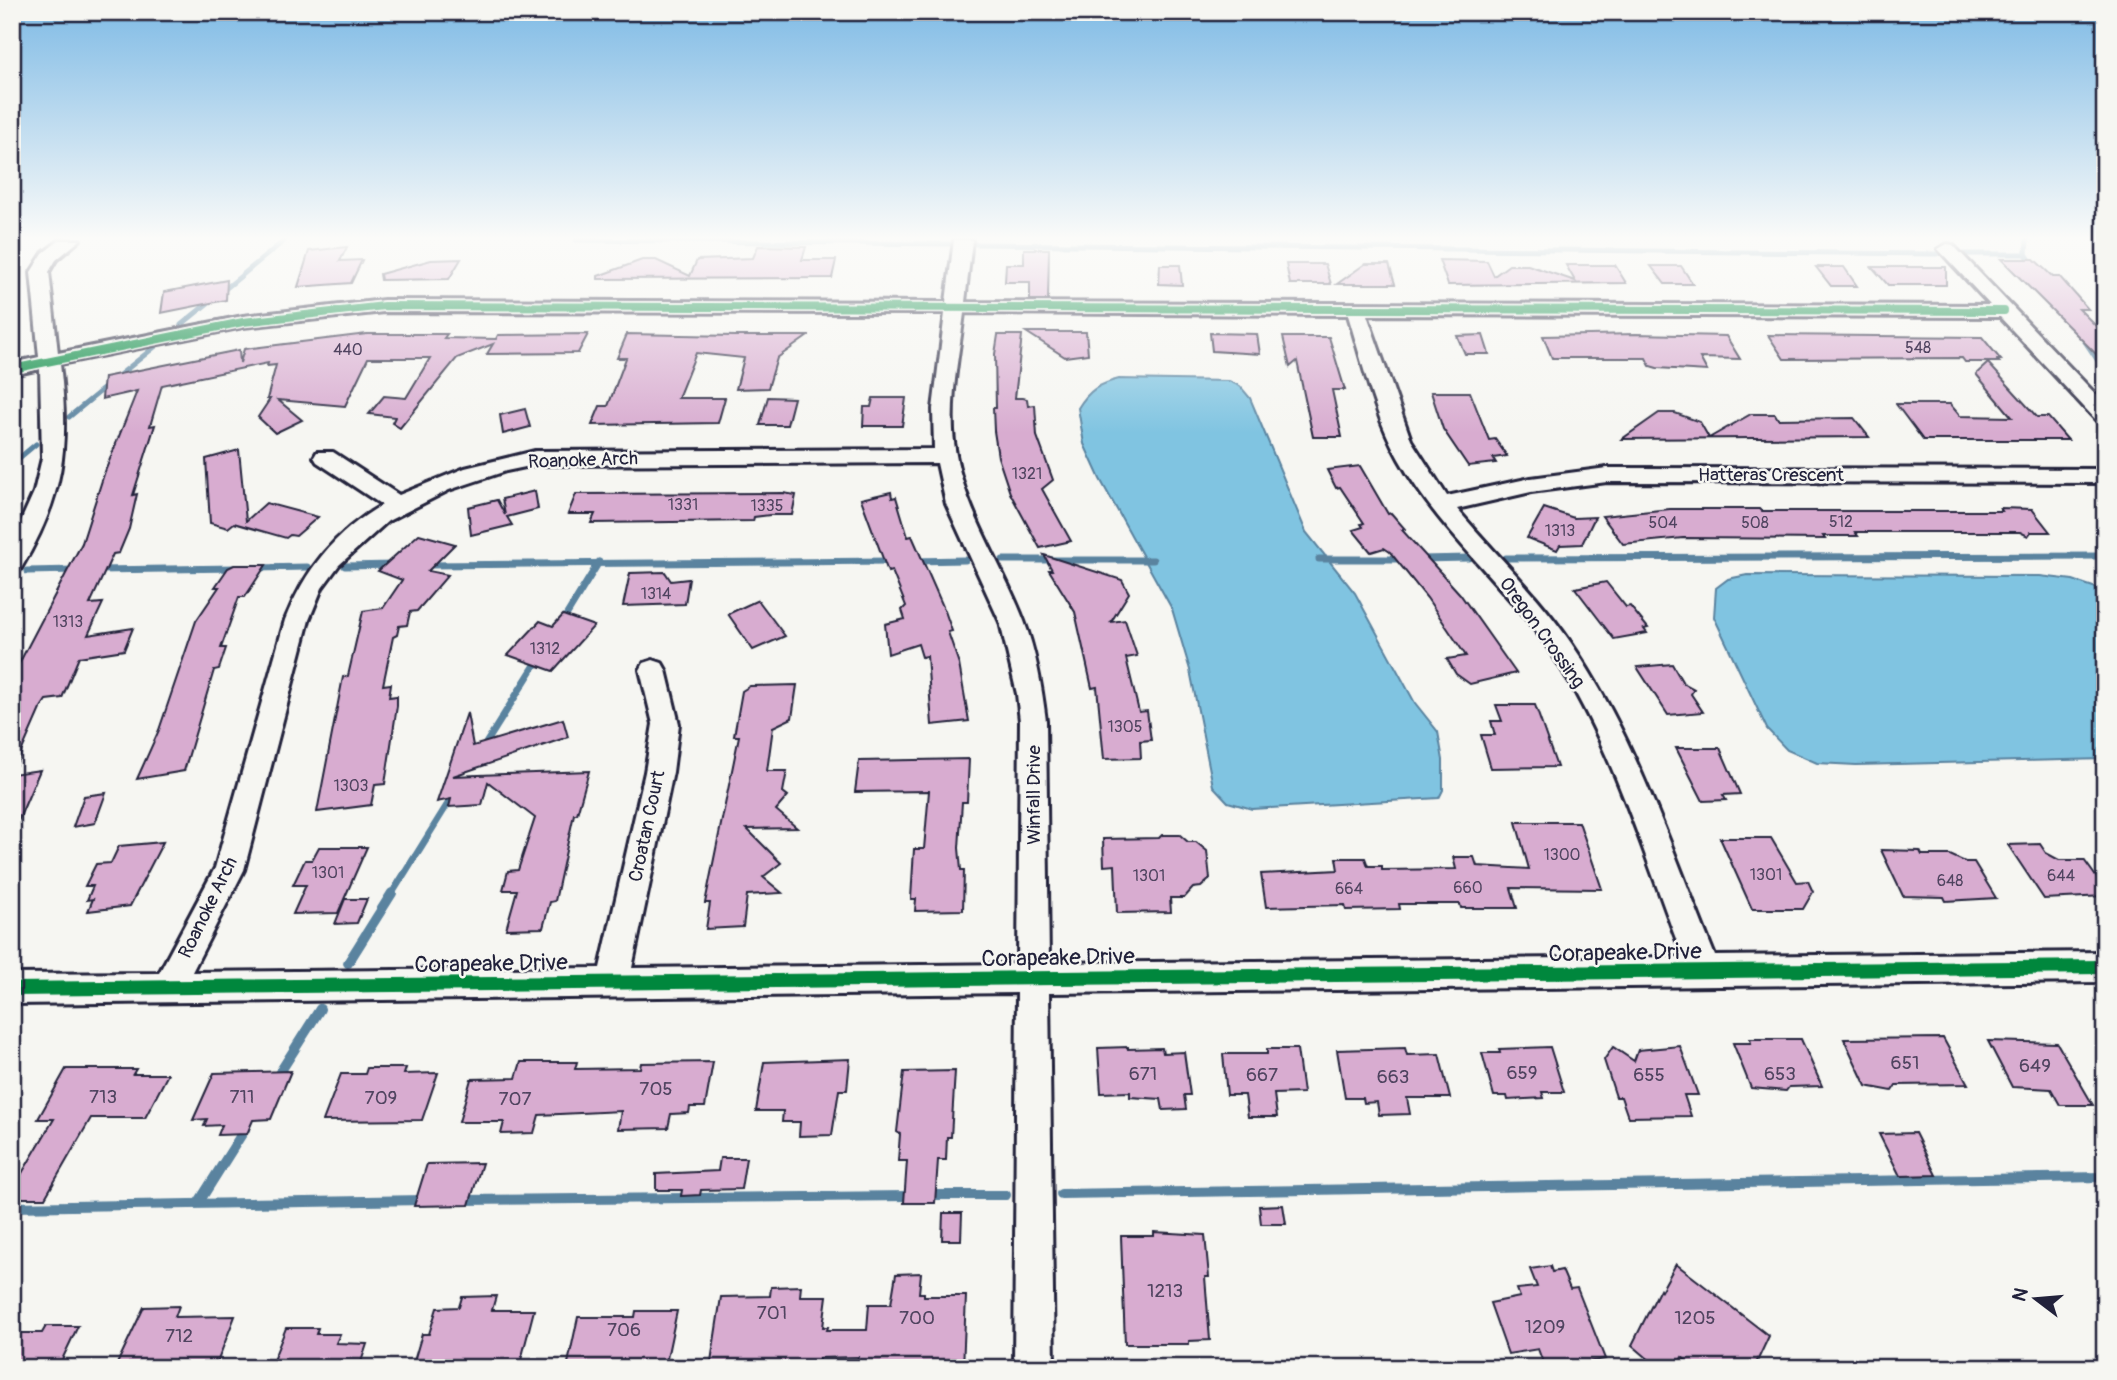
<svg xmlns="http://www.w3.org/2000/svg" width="2117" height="1380" viewBox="0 0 2117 1380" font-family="Pangolin,sans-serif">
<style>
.water{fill:#80c4e1;stroke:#5a839f;stroke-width:2}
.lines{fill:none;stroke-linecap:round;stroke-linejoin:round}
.stream-far2{stroke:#5a839f;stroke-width:5}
.stream-far1{stroke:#5a839f;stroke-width:7}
.stream{stroke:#5a839f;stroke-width:10}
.building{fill:#d8acd0;stroke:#22223b;stroke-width:2}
.minor-casing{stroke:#22223b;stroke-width:6}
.minor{fill:#f6f6f2;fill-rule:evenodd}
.cycleway-far1-casing{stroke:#f6f6f2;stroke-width:11}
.cycleway-casing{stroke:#f6f6f2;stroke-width:18}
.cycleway-far1{stroke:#00873e;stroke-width:8}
.cycleway{stroke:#00873e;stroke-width:14}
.labels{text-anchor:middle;stroke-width:5;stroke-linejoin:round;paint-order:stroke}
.number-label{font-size:16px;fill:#504460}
.street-label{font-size:19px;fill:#22223b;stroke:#f6f6f2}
.near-number-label{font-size:19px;fill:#504460}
.near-street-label{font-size:23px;fill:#22223b;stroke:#f6f6f2}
</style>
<rect width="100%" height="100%" fill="#f6f6f2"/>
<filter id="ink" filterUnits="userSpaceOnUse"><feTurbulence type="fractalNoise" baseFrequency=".0143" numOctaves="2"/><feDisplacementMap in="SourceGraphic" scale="14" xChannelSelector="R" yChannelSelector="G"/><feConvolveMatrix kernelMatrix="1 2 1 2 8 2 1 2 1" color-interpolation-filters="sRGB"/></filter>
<g filter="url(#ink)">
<g class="water">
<path d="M1119,379L1229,381L1240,386L1250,398L1306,532L1355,593L1415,703L1438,732L1443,760V790L1439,798L1252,809L1228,802L1213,786L1190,670L1172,609L1100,479L1084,444L1078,408C1089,390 1099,384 1119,379Z"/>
<path d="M1747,575L2040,576L2073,580L2105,591V759L1856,765L1817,763L1787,750L1767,729L1714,617L1716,588L1728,579Z"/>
</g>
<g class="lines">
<g class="stream-far2">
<path d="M576,240L949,244"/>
<path d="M2027,240L2026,254L2034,266"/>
<path d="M976,244L1937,254"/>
<path d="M1965,254H2026"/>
<path d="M181,325L285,240"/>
<path d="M2084,340L2105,371"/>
<path d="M117,377L157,345"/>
<path d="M69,417L108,385"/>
<path d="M12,464L36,444"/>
</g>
<g class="stream-far1">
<path d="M1506,558L2105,556"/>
<path d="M1319,559H1405"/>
<path d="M1420,559L1469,558"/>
<path d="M1003,560H1153"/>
<path d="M913,561L965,560"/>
<path d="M427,565L891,561"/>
<path d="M345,566L394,565"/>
<path d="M256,568L307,567"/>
<path d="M98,570L237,568"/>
<path d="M27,571L76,570"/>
<path d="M561,624L599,562"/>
<path d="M483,748L540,657"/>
<path d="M391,895L454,794"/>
</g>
<g class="stream">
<path d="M348,963L392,893"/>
<path d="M277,1077L320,1009"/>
<path d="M1061,1194L2105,1177"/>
<path d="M926,1195H1006"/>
<path d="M461,1200L911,1196"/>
<path d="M199,1202L245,1129"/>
<path d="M12,1207L424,1200"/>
</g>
</g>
<g class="building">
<path d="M758,246L806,247L802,260H836L832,278L598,279V276L642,260H656L690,276L697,260L753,258Z"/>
<path d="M347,247L340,261L362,260L351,283L298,287L309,251Z"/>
<path d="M1024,249H1049L1048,300H1030V282H1005L1006,264H1024Z"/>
<path d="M461,259L449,279L381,280L380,274L431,260Z"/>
<path d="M2001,259H2034L2053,277H2060L2088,309H2079L2105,335V363Z"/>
<path d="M1439,260L1487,261L1494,276L1509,265H1528L1575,281L1566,265H1615L1626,283L1448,285Z"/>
<path d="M1286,264H1325L1331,284H1290Z"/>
<path d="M1365,264H1389L1395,284H1337Z"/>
<path d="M1160,265H1180L1182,285L1159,284Z"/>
<path d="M1651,266H1681L1693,284H1665Z"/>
<path d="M1816,267H1844L1857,286H1831Z"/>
<path d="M1872,267H1946V285H1888Z"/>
<path d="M227,280L226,300L161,313L164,292Z"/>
<path d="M1026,332H1086L1088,354L1065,357Z"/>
<path d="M1210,333L1257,334L1260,354L1212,351Z"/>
<path d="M367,334H447L444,338L496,339L498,335L588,334L578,353L487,354L493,344L457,358L400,428L392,423L395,417L369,414L384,396L406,398L430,358H368L345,406L278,400L302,420L275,433L258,417L270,399H267L276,365L267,366L268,363L162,385L150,426L155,425L133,495L137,494L129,529L119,553L113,554L90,604L103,603L88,635L133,628L124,650L79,657L62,698L46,700L40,709L12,773V677L82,543L104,474L137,391L102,399L104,377L239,350L240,363L244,349Z"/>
<path d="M627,334L735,336H808L777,358L768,388L736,389L744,358L696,353L678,398H725L718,423L592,425L600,406H608L626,358H617Z"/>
<path d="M1636,334L1726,336L1740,359L1700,358L1707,371L1657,368L1650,366L1646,358H1552L1543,336Z"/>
<path d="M998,335H1022L1015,398H1023L1027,399L1028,406L1035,405L1037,436L1053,480L1042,489L1071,541L1040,548L1010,493L998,457L994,431L993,408H996L995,354Z"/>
<path d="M1483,335L1489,354H1465L1457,336Z"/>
<path d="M1768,335L1982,337L2001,360H1997L1999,362H1965L1962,358L1784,359Z"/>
<path d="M1283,337H1329L1345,390H1332L1342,437H1313L1297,361L1290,367Z"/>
<path d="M1988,363L2037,417H2048L2068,440H1923L1896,404H1950L1960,416L2012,417L1976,374Z"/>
<path d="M1431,392H1470L1489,440L1495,439L1507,456L1493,458L1496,463L1468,466L1443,429Z"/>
<path d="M768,397L794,398L787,425H760Z"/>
<path d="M873,398H906L902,426H863L864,407H871Z"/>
<path d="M525,409L530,427L503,434L500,415Z"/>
<path d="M1659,413H1675L1700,422L1709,438L1751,414H1775L1778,419L1854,418L1869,437L1622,439Z"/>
<path d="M239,450L246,521L266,503L318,517L296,536L290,535L286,538L234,523L228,528L210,523L206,459Z"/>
<path d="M1360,466L1388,514L1391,513L1405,529L1402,530L1460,594L1516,673L1470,684L1456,674L1447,659L1466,656L1427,598L1390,552L1384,548L1371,552L1353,530L1363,527L1361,524L1364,523L1340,487L1336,488L1327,470Z"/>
<path d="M535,491L538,509L507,517L512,525L471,535L468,507L497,500L505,515L502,499Z"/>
<path d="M891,492L892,498L896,497L908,537L912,536L945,611L952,631L948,632L959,664L969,721L932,725L927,656L922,657L918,644L888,654L885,624L905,619L902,610L906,606L892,571L888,572L861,499Z"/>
<path d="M783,493L796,495L792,515H770L754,517L753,521L591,523L595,514H568L576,494Z"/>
<path d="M1544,508L1574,518L1595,517L1582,544L1560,545L1557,550L1527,538Z"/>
<path d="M2000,508L2032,509L2050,532H2031L2028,536L2020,532H1855L1858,536H1823L1825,539L1683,538L1623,544L1602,516L1670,509H1760L1762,511H2002Z"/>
<path d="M419,534L455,544L428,571L448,575L417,611L410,612L407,625L399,626L397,635L393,637L383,685L391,684L389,697L397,696V706L385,784L375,785L371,805L317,812L343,677L348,676L363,611L383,608L402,580L378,571Z"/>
<path d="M1044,555L1122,580L1129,593L1111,622L1125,620L1137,656L1126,658L1139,712L1147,711L1151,740L1140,741L1141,758L1104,759L1097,687L1092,688L1075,612L1049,570H1052Z"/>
<path d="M234,565H266L245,597H239L221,648H226L219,669L214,670L184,771L137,779L159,730L196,621L219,587H215L228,568Z"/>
<path d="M665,572L671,581L689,579L685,604L623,606L630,573Z"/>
<path d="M1606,582L1626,607L1630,606L1648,628L1644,629L1647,633L1614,639L1575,588Z"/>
<path d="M758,600L785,636L753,650L728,614Z"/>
<path d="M563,615L594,626L553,671L508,655L540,621L553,626Z"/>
<path d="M1672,664L1683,683L1694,689L1691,694L1703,712L1668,715L1637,667Z"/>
<path d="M797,685L792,718L773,727L767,771H787L783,792L788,796L776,810L797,828L747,829L781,863L763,877L782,893L747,895L743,927L706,929L710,903H705L739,736H734L742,691L750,686Z"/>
<path d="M1496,705H1535L1557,767L1491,768L1481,735H1495L1491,721H1502Z"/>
<path d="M467,713L473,746L563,719L568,737L453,776L589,771L577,814H574L555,901L550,902L543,928L506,929L517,890H503L508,871L518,870L535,818L488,782L482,805L449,807L451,799L437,802Z"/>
<path d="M1676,748H1720L1740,794L1723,795L1726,800L1703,801Z"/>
<path d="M969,759L967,802H962L959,848L961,870H964L963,910L915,911L916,899H911L914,849H924L929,791L855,792L859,761Z"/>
<path d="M40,770L12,835V774Z"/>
<path d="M106,793L95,823L73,827L84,796Z"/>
<path d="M1516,822H1579L1602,889L1511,888L1517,908H1461L1460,904H1399L1400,909L1346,910L1345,905L1266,907L1261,874L1338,870L1336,858H1365L1368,866H1382V870L1456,869L1453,857H1474L1477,866L1529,869Z"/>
<path d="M1162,835H1180L1188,842H1196L1207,851L1210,879L1201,887L1193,888L1184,898H1170L1171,912L1117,913L1115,865L1104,866L1103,839L1159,838Z"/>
<path d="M1720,838H1771L1797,882L1808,881L1813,892L1803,909H1752Z"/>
<path d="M163,842L130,906L88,911L93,899L87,900L93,886H85L96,864L111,863L119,846Z"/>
<path d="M2040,844L2046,853L2059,860H2084L2105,889V896L2044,899L2008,845Z"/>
<path d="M319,847H367L338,913L293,914L306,885H293L305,860H312Z"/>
<path d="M1881,850L1920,851L1922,855H1950L1965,862H1974L1996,898L1946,901L1944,897L1903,896Z"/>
<path d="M345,899H367L357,923L335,924Z"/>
<path d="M1943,1038L1968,1084L1896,1085L1892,1091L1866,1086L1844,1039Z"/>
<path d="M1750,1039H1801L1822,1086L1789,1087L1786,1091L1751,1088L1733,1043H1751Z"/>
<path d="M1988,1041L2057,1043L2093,1105H2060L2051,1089L2012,1087Z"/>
<path d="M1680,1046L1698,1095H1684L1691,1116L1628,1117L1621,1097H1616L1604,1060L1613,1047L1634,1061L1638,1050Z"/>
<path d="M1128,1047V1049L1162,1048L1163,1053L1184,1052L1190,1095H1184L1186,1109L1163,1110L1161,1099L1130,1097V1092L1101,1093L1098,1048Z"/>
<path d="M1550,1047L1564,1092H1542L1544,1098L1508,1100L1507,1096H1494L1482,1053H1500L1499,1049Z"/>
<path d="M1405,1048L1407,1055L1439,1054L1450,1098H1407L1410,1114L1379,1115L1377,1102L1364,1103L1363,1098H1345L1337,1050Z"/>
<path d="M1267,1049H1297L1303,1093L1274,1094L1277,1117H1248L1245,1095H1227L1223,1054H1267Z"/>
<path d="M850,1059L847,1090H839L832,1135L799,1136L800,1122H782L783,1111H756L764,1062Z"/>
<path d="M521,1062H577L575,1069L640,1068L641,1063L713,1062L705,1107H690L689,1113L671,1114L668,1128L618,1129L621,1111L539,1115L534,1133L501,1134L504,1122H459L471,1079L516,1078Z"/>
<path d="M367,1068H406L404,1074L438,1073L422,1120L323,1121L341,1074H365Z"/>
<path d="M66,1069H136L133,1074H168L145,1118H91L45,1198H12V1190L54,1119H38Z"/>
<path d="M291,1071L271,1119L253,1120L247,1134L218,1135L222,1125L204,1126L207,1119L193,1120L214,1073Z"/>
<path d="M955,1071L951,1137H947L946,1160H938L935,1203H904L907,1161H898L900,1134L897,1132L904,1072Z"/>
<path d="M1915,1133L1936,1175L1900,1176L1879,1134Z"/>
<path d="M720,1158H746L741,1189L701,1190L700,1195L681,1196L682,1190H656V1174L718,1171Z"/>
<path d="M482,1163L469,1205L414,1206L427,1164Z"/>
<path d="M1283,1205L1286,1224H1261L1259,1206Z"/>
<path d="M943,1213H962L961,1240H942Z"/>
<path d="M1154,1232L1205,1235L1209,1277H1205L1210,1340L1189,1341V1344H1125L1121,1236H1154Z"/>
<path d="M1676,1264L1769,1336L1754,1368H1695L1682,1357L1677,1368H1659L1632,1345L1660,1289L1661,1291Z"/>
<path d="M1550,1266L1552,1272L1562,1270L1570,1289L1577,1288L1605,1359L1581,1363L1583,1368H1545L1538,1349L1508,1354L1490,1303L1520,1297L1517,1289L1537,1287L1530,1269Z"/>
<path d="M921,1273L919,1293H924V1296H966L963,1368H857L858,1357L819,1358L818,1368H710L721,1297L770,1296L771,1287L801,1286L800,1296H827L823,1327H828L827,1330H867L869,1304H891L896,1274Z"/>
<path d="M496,1296L492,1310H534L519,1368H412L422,1334H429L437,1308L459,1307L462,1297Z"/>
<path d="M179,1306L175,1317L235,1316L215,1368H115L144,1307Z"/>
<path d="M636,1311H677L665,1368H567L578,1317H635Z"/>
<path d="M46,1326H78L58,1368H12V1347L19,1333H42Z"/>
<path d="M286,1328H318L316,1334H340L336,1343L367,1344L359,1368H270Z"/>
</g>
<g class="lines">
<g class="minor-casing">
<path id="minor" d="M60,240H80L56,260L49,272L58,353L243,316L384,300L946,302L954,240H972L965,302L1990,305L1938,249L1947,244L1953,245L2105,404V423L2098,422L2000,317L1367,315L1411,440L1447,496L1531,478L1607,468L2105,469V483L1607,482L1531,492L1457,509C1495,554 1538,594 1571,643C1636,738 1672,851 1715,956L2105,952V982L1049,993L1054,1368H1014L1017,993L12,1004V974L159,973L215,868L285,620C305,570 335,532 382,505L317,462L314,457L317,452H333L399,495L465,468L535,451L934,449L933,409L945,313L384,312L243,327L60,364C70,447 64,497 20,570L12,572V541L34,492L42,458L40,369L12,375V363L39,357L31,272L43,253ZM964,313L1348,315C1363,364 1374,414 1399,459C1440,533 1507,586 1553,655C1613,747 1644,856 1683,957L1049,963L1046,721C1042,688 1036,652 1024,621C1001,561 962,508 954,442C949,400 959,355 964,313ZM937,463L946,504L1000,622L1017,694L1020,721L1018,964L632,968L673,772L679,724L666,670L662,663L653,660L644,663L640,670L653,724L645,772L600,968L192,972L244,870L309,620L322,588L339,565L388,521L449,490L506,471L535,465Z"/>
</g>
<use href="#minor" class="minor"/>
<g class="cycleway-far1-casing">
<path id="cycleway-far1" d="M12,369L243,322L384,306L2004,311"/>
</g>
<g class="cycleway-casing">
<path id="cycleway" d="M12,989L2105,967"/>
</g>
<use href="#cycleway-far1" class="cycleway-far1"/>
<use href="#cycleway" class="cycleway"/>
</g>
</g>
<linearGradient id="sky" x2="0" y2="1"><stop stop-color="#7ebae5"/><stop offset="0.55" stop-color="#fbfbf9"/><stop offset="1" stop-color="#fbfbf9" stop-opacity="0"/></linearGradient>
<rect width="2117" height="433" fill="url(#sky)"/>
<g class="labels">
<g class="number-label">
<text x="1918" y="353">548</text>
<text x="348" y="355">440</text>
<text x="1027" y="479">1321</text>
<text x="683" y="510">1331</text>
<text x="767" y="511">1335</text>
<text x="1841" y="527">512</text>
<text x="1663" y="528">504</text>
<text x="1755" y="528">508</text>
<text x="1560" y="536">1313</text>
<text x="656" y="599">1314</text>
<text x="68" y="627">1313</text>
<text x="545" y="654">1312</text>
<text x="1125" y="732">1305</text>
<text x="351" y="791">1303</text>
<text x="1562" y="860">1300</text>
<text x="328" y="878">1301</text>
<text x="1766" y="880">1301</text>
<text x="1149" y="881">1301</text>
<text x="2061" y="881">644</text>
<text x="1950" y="886">648</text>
<text x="1468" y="893">660</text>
<text x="1349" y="894">664</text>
</g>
<g class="street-label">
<text transform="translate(583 459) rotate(-2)" y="7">Roanoke Arch</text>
<text x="1771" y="481">Hatteras Crescent</text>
<text transform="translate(1543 632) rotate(54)" y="7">Oregon Crossing</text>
<text transform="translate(1033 795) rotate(-90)" y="7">Winfall Drive</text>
<text transform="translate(646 826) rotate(-78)" y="7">Croatan Court</text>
<text transform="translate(207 907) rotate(-64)" y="7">Roanoke Arch</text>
</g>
<g class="near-number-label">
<text x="1905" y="1069">651</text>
<text x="2035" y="1072">649</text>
<text x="1522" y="1079">659</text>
<text x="1143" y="1080">671</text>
<text x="1780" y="1080">653</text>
<text x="1262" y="1081">667</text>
<text x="1649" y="1081">655</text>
<text x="1393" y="1083">663</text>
<text x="656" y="1095">705</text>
<text x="103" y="1103">713</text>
<text x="242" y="1103">711</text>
<text x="381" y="1104">709</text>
<text x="515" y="1105">707</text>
<text x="1165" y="1297">1213</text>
<text x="772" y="1319">701</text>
<text x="917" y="1324">700</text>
<text x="1695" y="1324">1205</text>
<text x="1545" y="1333">1209</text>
<text x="624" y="1336">706</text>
<text x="179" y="1342">712</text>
</g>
<g class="near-street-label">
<text transform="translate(1625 952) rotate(-1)" y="8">Corapeake Drive</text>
<text transform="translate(1058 957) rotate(-1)" y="8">Corapeake Drive</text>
<text transform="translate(491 963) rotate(-1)" y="8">Corapeake Drive</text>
</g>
</g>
<rect width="2117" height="1380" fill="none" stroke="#f6f6f2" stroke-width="42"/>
<rect x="21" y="21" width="2075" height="1338" fill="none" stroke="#22223b" stroke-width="2.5" filter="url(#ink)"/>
<g transform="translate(2036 1299) rotate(286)" stroke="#f6f6f2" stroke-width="5" paint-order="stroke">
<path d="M0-5L12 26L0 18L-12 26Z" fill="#22223b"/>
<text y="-10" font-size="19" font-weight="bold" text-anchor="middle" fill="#22223b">N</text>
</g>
</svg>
